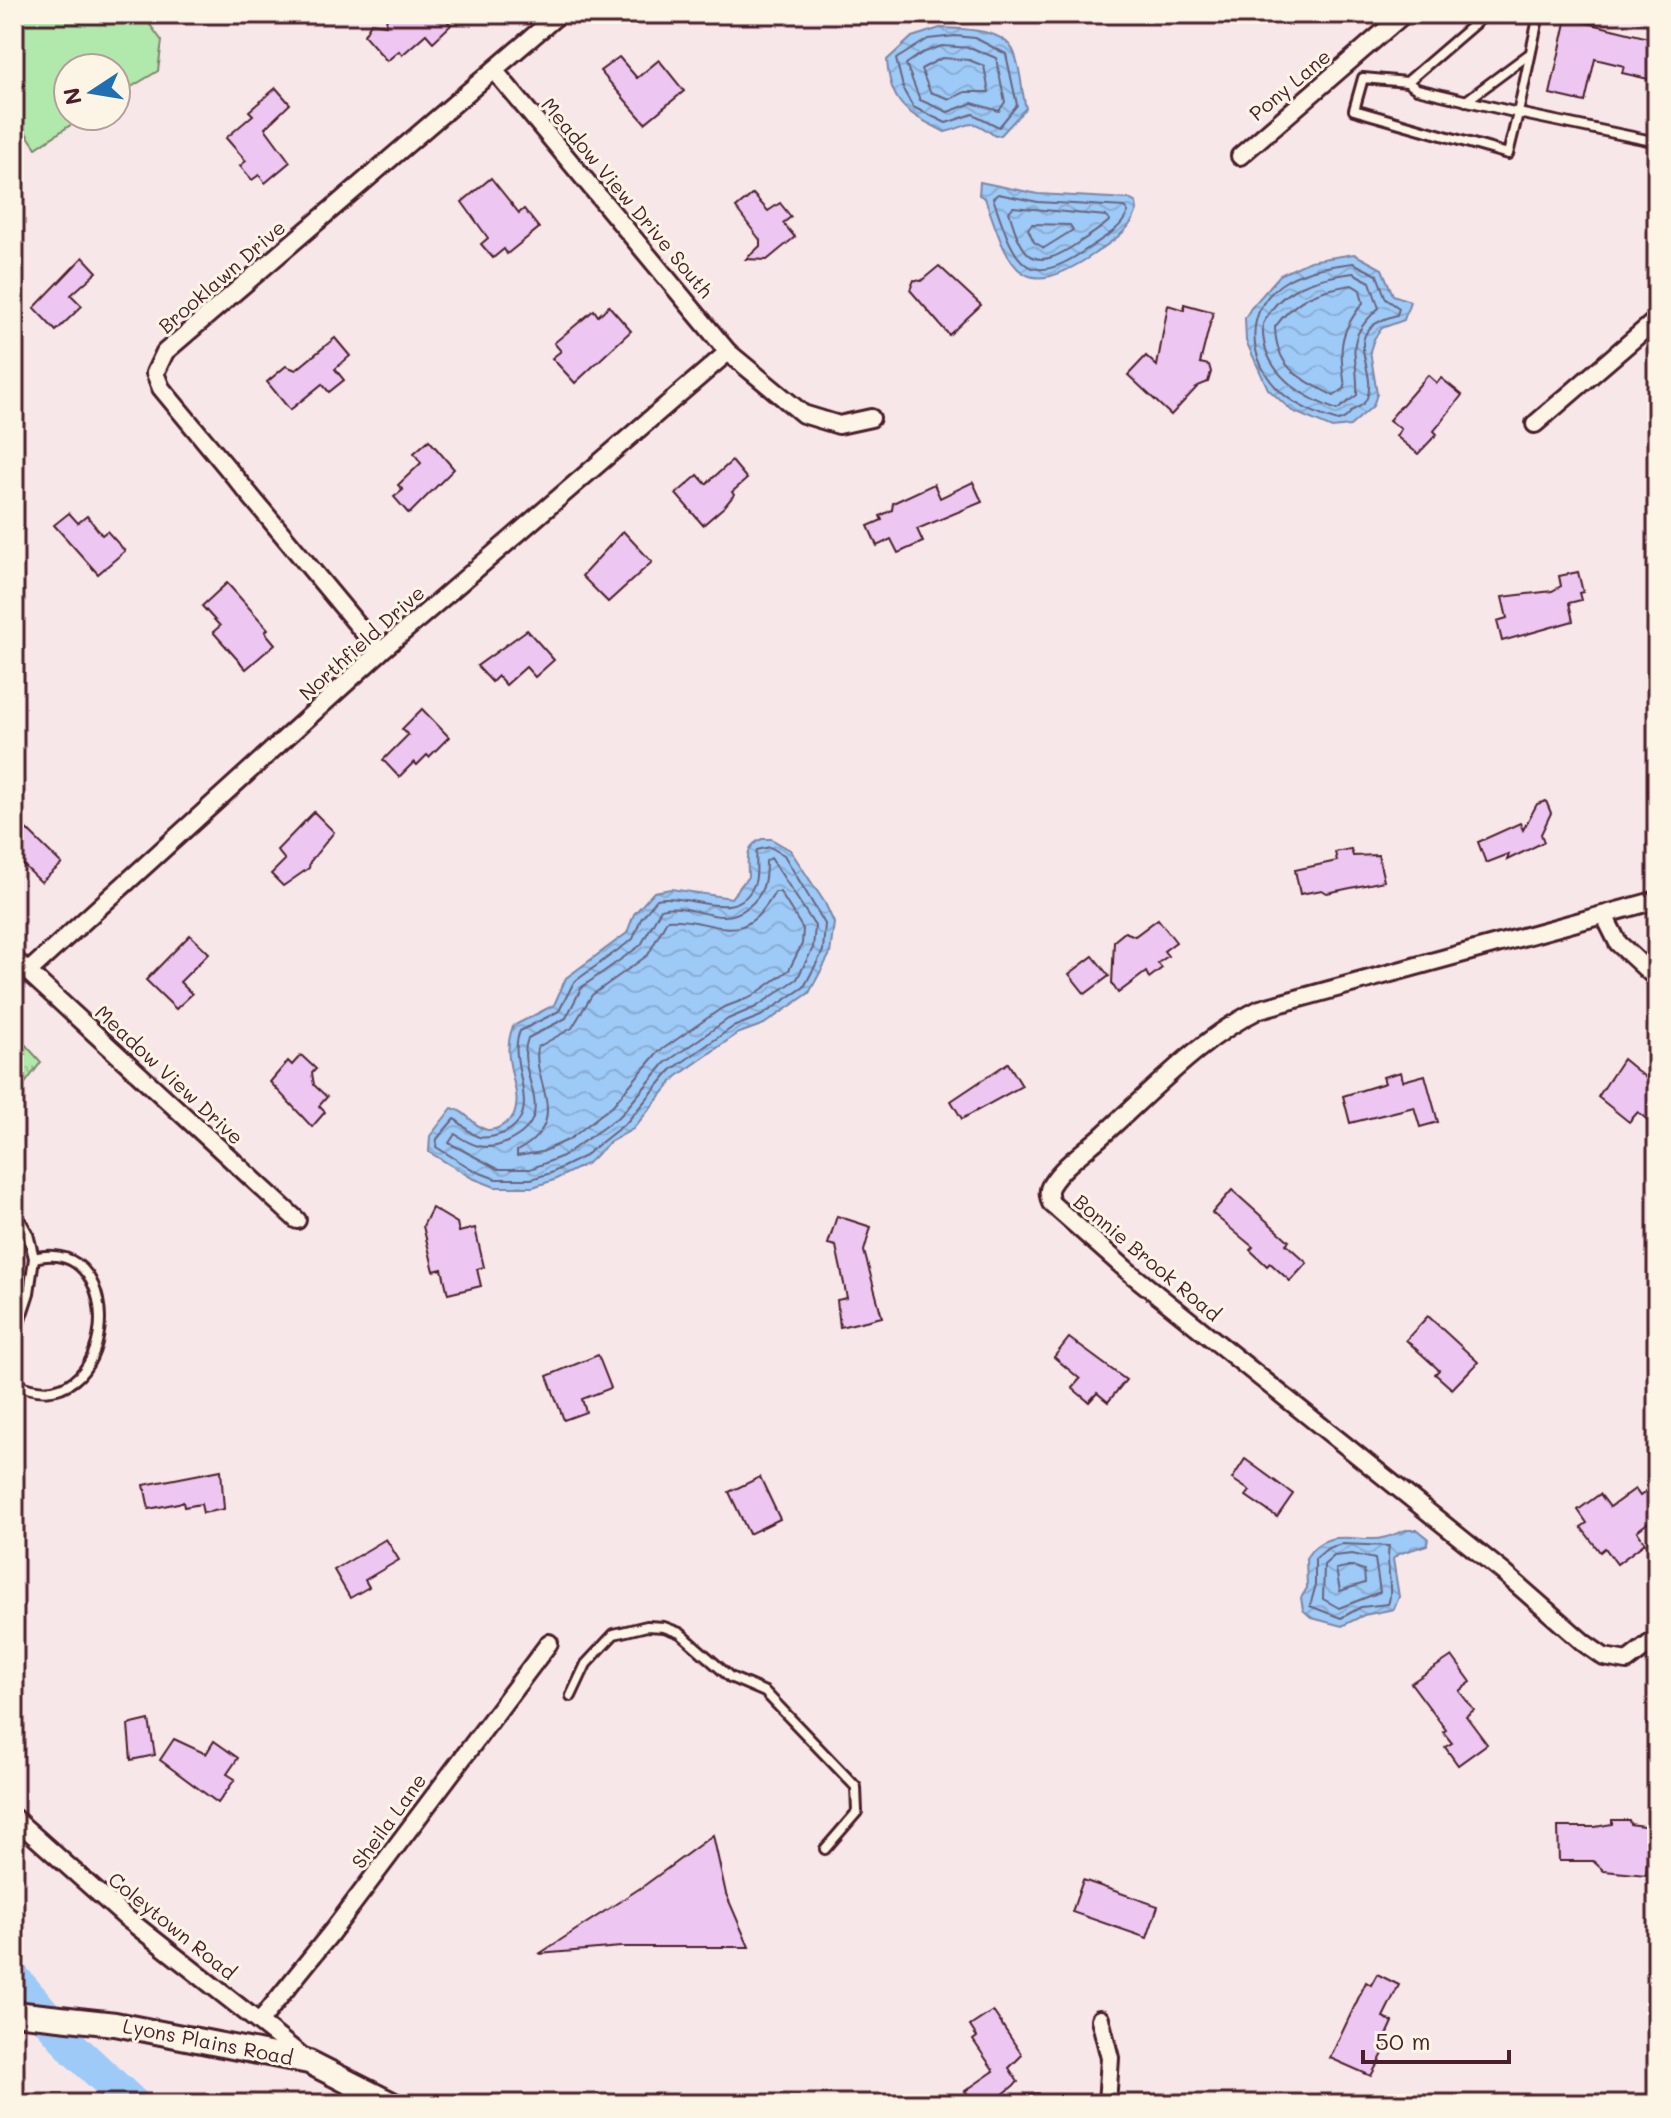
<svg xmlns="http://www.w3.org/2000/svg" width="1671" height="2118" viewBox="0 0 1671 2118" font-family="Mali,sans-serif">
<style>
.grass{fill:#b1e8ab;stroke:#7e846b;stroke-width:2}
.park{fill:url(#park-tufts);stroke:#7e846b;stroke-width:2}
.water{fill:url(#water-waves);stroke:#7c86a5;stroke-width:2}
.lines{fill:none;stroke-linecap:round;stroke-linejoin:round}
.shore{stroke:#6b637d;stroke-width:2}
.river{stroke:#9dcaf7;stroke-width:34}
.building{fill:#edc7f1;stroke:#4a1f2b;stroke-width:2}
.lane-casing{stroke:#4a1f2b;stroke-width:14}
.street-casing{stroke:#4a1f2b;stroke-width:22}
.secondary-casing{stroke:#4a1f2b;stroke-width:28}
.lane{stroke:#fcf5e5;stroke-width:8}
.street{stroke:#fcf5e5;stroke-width:16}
.secondary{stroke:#fcf5e5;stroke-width:22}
.labels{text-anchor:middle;stroke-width:6;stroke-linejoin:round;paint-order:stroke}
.street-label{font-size:20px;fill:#4a1f2b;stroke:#fcf5e5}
</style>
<defs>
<pattern id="park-tufts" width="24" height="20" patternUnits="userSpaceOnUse" patternTransform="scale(2)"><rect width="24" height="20" fill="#b1e8ab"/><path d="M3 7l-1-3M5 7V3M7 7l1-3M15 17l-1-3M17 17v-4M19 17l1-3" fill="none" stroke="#9ac793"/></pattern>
<pattern id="water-waves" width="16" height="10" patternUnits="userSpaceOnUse" patternTransform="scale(2)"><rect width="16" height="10" fill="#9dcaf7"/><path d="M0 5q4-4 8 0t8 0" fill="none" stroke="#89add4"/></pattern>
</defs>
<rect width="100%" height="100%" fill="#f8e7e9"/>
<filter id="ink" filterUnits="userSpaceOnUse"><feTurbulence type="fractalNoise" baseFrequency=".0125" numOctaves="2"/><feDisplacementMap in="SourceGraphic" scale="16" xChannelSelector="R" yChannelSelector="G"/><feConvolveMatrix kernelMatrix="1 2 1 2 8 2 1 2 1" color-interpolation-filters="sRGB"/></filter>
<g filter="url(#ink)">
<path class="grass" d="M14,14H142L162,41L158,71L116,96V68H68V116H84L36,148L14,115Z"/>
<path class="park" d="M14,1032L41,1062L14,1098Z"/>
<g class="water">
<path d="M940,28C961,29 1001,28 1013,50C1021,66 1021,90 1026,108L1001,135L995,136C968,116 975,125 945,132C910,114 890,107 887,60L912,37Z"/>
<path d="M980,182L1038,194L1129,199L1136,203L1137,210C1130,232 1112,241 1094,254C1019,305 1009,267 985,198L979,195Z"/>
<path d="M1354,254L1382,269L1393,295L1410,301L1404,320L1382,328L1374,339L1370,351L1377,394L1373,406L1350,426L1332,428L1292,411L1268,389L1246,341L1245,318L1251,308L1280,275L1310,261Z"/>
<path d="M762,839H771L790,850L825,903L834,923L830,954L809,993L764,1024L737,1034L676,1077L633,1129L610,1142L588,1163L554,1180L533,1187H495L472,1178L429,1152L430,1136L452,1108C476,1113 479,1149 513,1117C526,1089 498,1065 513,1026L554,1005L566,978L627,933L634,914L654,892L671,889L731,898L748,877C748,860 744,846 762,839Z"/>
<path d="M1406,1530H1418L1428,1538L1427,1545L1398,1554L1393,1559L1399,1597L1394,1609L1364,1615L1342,1626L1312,1618L1303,1610L1301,1598L1307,1588L1306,1558C1322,1532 1344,1538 1369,1539C1382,1540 1395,1534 1406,1530Z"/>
</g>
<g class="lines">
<g class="shore">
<path d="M955,36L975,38L1006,54L1017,105L999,127L973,114L946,123L913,107L904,91L896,59L928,39Z"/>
<path d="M942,46L972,48L996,58L1005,102L999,111L972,103L948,112L920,100L906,64L922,53Z"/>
<path d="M942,58L969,60L984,66L989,92H965L950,99L930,92L921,69Z"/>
<path d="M998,194L1038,202L1125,207L1128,212C1121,230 1103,238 1087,249C1022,294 1014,258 993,198Z"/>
<path d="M1013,207L1106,216L1110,220C1101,229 1089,236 1078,243C1034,273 1023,260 1009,212Z"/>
<path d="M1032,224L1070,225L1073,230L1044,248L1034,242L1028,229Z"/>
<path d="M1353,263L1377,275L1386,299L1399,308L1397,315C1335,331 1379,367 1367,398C1364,406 1359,406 1353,410C1347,416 1346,419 1338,421C1320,416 1297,406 1283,394C1246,362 1242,306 1288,280C1308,269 1330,266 1353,263Z"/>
<path d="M1353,273L1370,282L1379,308C1341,342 1359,352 1357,395L1337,410C1300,396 1260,371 1263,324C1280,287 1316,278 1353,273Z"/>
<path d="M1352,285L1360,290L1363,303C1337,335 1340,349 1345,388L1334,396C1302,379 1276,370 1275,327C1296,298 1317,290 1352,285Z"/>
<path d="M770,847L784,855L825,924L823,951L804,987L761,1016L733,1027L671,1070L627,1122L583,1157L551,1173L531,1179H496L475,1171L436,1147L437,1139L454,1119C463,1123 468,1134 479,1137C487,1139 496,1136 504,1133C547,1112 505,1065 520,1031L559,1011L574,982L633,939L641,919L657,899C689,892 739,927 755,882C758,872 755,860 757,850Z"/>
<path d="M771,858L815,926L813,948L797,979L756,1007L728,1019L665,1063L621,1115L563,1156L530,1169H498L449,1143L455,1134C472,1146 487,1152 507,1142C564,1115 513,1076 528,1038L566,1018L582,987L641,945L661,909C691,901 720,930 748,907C764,895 766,880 766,861Z"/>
<path d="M775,892H780L803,929L802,944L789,970L751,997L722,1008L657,1053L613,1105L570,1139L542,1152L517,1156V1151C574,1120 531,1083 538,1047L572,1028L592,995L648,955L667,920C716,917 741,953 775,892Z"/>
<path d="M1342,1544L1389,1546C1385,1564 1394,1591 1388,1604L1361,1607L1341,1618L1310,1606L1315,1588V1559L1328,1548Z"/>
<path d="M1352,1554L1375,1559L1380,1592L1339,1608L1323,1599L1324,1565L1334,1556Z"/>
<path d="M1351,1566L1364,1570L1365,1583L1340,1591L1336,1569Z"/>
</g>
<path class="river" d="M14,1979L75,2050L133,2104"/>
</g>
<g class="building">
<path d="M387,14H441L451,25L433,42L426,34L402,55L399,51L387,61L364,35L371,23L386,25Z"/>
<path d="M1567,18L1657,40V81L1622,73L1624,66L1595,59L1585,102L1550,94Z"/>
<path d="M619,57L637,78L659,60L684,91L645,123L600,71Z"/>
<path d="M276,88L290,104L265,128L290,162L265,183L259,175L252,180L240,166L246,161L226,138L253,115L249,111Z"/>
<path d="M491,178L519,213L524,209L539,228L507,254L504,249L493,258L481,244L488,238L462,202Z"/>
<path d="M753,194L768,211L780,203L791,217L783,223L795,237L767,260L746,259L760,246V240L736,208Z"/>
<path d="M83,257L97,272L71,295L82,306L56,331L34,308Z"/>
<path d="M939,266L981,305L949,335L910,290L914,280L921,281Z"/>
<path d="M1184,304L1213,312L1200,363L1209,365L1211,372L1208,382L1198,386L1171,415L1128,375L1146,356L1157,366L1168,305L1184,310Z"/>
<path d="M609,306L631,331L575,383L552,358L561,351L554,343L594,310L598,316Z"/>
<path d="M335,338L350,356L335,369L344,380L329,392L322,384L290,410L267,382L286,366L296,370Z"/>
<path d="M1428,375L1437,383L1441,378L1462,395L1434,431L1437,434L1418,454L1396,436L1401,429L1389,420Z"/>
<path d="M429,440L454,469L409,514L394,497L403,490L398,485L421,463L414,453Z"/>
<path d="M732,461L747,479L732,492L734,495L725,506L703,525L676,494L698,475L706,484Z"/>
<path d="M973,482L982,502L917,529L923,542L898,553L891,539L877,546L868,526L882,520L880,516L892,510L893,503L934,484L940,498Z"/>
<path d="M69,513L78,523L87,516L102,535L107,531L125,551L98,574L54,525Z"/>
<path d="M623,531L652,562L608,602L582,576Z"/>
<path d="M1578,572L1583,592L1579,593L1581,600L1569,603L1573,621L1502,641L1497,621L1507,618L1502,597L1552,591L1561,586L1559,576Z"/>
<path d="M227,583L268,629L265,632L275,644L246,669L213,632L220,626L202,606Z"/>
<path d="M527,630L554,660L535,677L526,667L506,685L498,676L492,682L477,666Z"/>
<path d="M422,709L449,737L429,757L427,755L417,765L414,762L399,777L383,760L408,735L402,729Z"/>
<path d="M1546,801L1551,813L1541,834L1544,842L1507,860L1509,854L1486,863L1478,842L1520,823L1523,830L1537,804Z"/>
<path d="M314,812L334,832L310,862L309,868L283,886L271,874L285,860L277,850Z"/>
<path d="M14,817L62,864L41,882L14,856Z"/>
<path d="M1351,849L1353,856L1378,855L1384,881L1327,893L1322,890L1300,894L1295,870L1337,861L1335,852Z"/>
<path d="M1158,919L1176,942L1164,951L1168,956L1158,963L1162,968L1149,978L1146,972L1118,993L1112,984L1114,941L1125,932L1135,936Z"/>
<path d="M190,935L209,953L180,982L192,994L176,1009L146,980Z"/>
<path d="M1093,956L1109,976L1085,994L1069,974Z"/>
<path d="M301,1055L316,1069L312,1073L314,1085L327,1097L319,1106L325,1112L312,1127L270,1082L288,1061L292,1065Z"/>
<path d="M1623,1059L1657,1087V1128L1638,1112L1629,1122L1598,1097Z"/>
<path d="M1008,1063L1022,1086L962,1119L951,1101Z"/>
<path d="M1401,1072L1403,1081L1425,1075L1438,1122L1420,1127L1414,1107L1350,1123L1343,1096L1385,1083L1383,1077Z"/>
<path d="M1232,1190L1289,1241L1286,1244L1307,1263L1290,1281L1270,1263L1267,1266L1250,1250L1253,1247L1212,1213Z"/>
<path d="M432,1208L457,1223L459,1232L475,1228L484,1267L477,1269L481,1286L448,1294L442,1269L434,1271L423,1226Z"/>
<path d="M837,1216L871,1227L864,1251L882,1317L840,1327L837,1300L847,1298L836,1246L828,1244Z"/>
<path d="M1428,1316L1478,1362L1452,1389L1435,1374L1439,1370L1406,1340Z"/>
<path d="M1069,1338L1126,1380L1108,1402L1097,1393L1089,1402L1072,1388L1080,1379L1054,1357Z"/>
<path d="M598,1355L611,1388L582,1399L586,1412L564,1420L547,1376Z"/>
<path d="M1245,1459L1293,1494L1277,1517L1246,1496L1250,1491L1232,1479Z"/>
<path d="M221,1470L224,1509L203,1513L201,1504L184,1507L183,1502L149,1509L144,1485Z"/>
<path d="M760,1477L780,1519L749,1534L729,1492Z"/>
<path d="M1657,1483V1516L1637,1531L1645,1543L1617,1564L1605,1548L1600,1552L1581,1527L1587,1523L1578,1510L1600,1494L1610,1507L1635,1489L1640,1496Z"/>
<path d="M386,1539L399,1560L365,1580L369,1587L350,1598L334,1570Z"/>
<path d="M1452,1656L1471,1682L1459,1691L1474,1710L1466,1716L1487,1744L1458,1765L1445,1747L1452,1743L1443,1732L1446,1730L1411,1683Z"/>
<path d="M149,1720L155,1755L131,1760L128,1725Z"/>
<path d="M174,1739L206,1754L214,1741L238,1758L227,1774L235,1779L218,1803L160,1760Z"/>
<path d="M1612,1820H1629L1630,1824L1657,1828V1847H1648L1646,1875L1604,1871L1593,1861H1559L1558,1827H1595L1612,1824Z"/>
<path d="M713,1835L726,1894L749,1947H621L539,1954L645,1885Z"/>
<path d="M1083,1880L1158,1906L1147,1938L1072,1912Z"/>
<path d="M1377,1974L1399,1985L1383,2017L1393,2022L1387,2035L1392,2037L1371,2076L1330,2058L1366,1982L1371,1985Z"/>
<path d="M993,2011L1022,2055L1009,2068L1018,2082L991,2104H974L965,2091L994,2071L973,2040L977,2037L970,2026Z"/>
</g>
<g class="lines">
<g class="lane-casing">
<g id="lane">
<path d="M1486,14L1407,82L1417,89L1518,113L1539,14"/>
<path d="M1407,82L1363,78L1354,110L1508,154L1518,113L1657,142"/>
<path d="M1466,101L1528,55"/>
<path d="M14,1209L28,1234L34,1258"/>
<path d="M14,1338L29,1293L34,1258C132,1233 117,1431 14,1383"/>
<path d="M571,1696L586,1664L614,1634L647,1626L664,1627L680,1633L730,1677L765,1692L856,1787L857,1812L825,1849"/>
</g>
</g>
<g class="street-casing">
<g id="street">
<path d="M494,70L728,352L803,414L839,425L871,418"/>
<path d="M1240,156L1404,14"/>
<path d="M1535,424L1657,319"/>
<path d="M380,652L161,388L155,373L165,352L559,14"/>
<path d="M1657,900L1260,1009C1201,1038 1153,1090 1105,1133C1088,1149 1063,1165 1051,1185C1047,1191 1049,1197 1051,1203L1129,1272L1503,1572L1584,1643L1604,1657L1627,1661L1657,1638"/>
<path d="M1604,915L1618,943L1657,979"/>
<path d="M14,959L297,1220"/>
<path d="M28,972L380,652L728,352"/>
<path d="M14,1818L124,1916L308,2061"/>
<path d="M1100,2019L1110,2058L1107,2104"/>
<path d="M261,2020L331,1933L549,1643"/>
</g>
</g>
<g class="secondary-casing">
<path id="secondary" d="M14,2013L115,2024L309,2062L392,2104"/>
</g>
<use href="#lane" class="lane"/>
<use href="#street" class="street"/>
<use href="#secondary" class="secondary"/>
</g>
</g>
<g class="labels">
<g class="street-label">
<text transform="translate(1290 85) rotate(-40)" y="7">Pony Lane</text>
<text transform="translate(627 198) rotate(50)" y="7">Meadow View Drive South</text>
<text transform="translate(222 277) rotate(-41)" y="7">Brooklawn Drive</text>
<text transform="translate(362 643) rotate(-42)" y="7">Northfield Drive</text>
<text transform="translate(169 1075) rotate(43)" y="7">Meadow View Drive</text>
<text transform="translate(1147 1258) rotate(40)" y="7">Bonnie Brook Road</text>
<text transform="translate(389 1821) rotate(-54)" y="7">Sheila Lane</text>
<text transform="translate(172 1926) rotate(39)" y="7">Coleytown Road</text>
<text transform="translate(208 2042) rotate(11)" y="7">Lyons Plains Road</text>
</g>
</g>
<rect width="1671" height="2118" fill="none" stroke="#fcf5e5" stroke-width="48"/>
<rect x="24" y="24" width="1623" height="2070" fill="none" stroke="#4a1f2b" stroke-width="3" filter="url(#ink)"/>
<g transform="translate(92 92) rotate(258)"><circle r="38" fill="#fcf5e5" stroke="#b59f9b" stroke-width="2"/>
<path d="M0-6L14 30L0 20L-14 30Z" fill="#1f6fb2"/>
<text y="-12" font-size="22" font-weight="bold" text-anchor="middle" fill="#4a1f2b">N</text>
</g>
<path d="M1363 2050v12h146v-12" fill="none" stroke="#4a1f2b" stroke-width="4"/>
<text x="1375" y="2050" font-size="24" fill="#4a1f2b" stroke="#fcf5e5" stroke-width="6" paint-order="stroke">50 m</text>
</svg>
